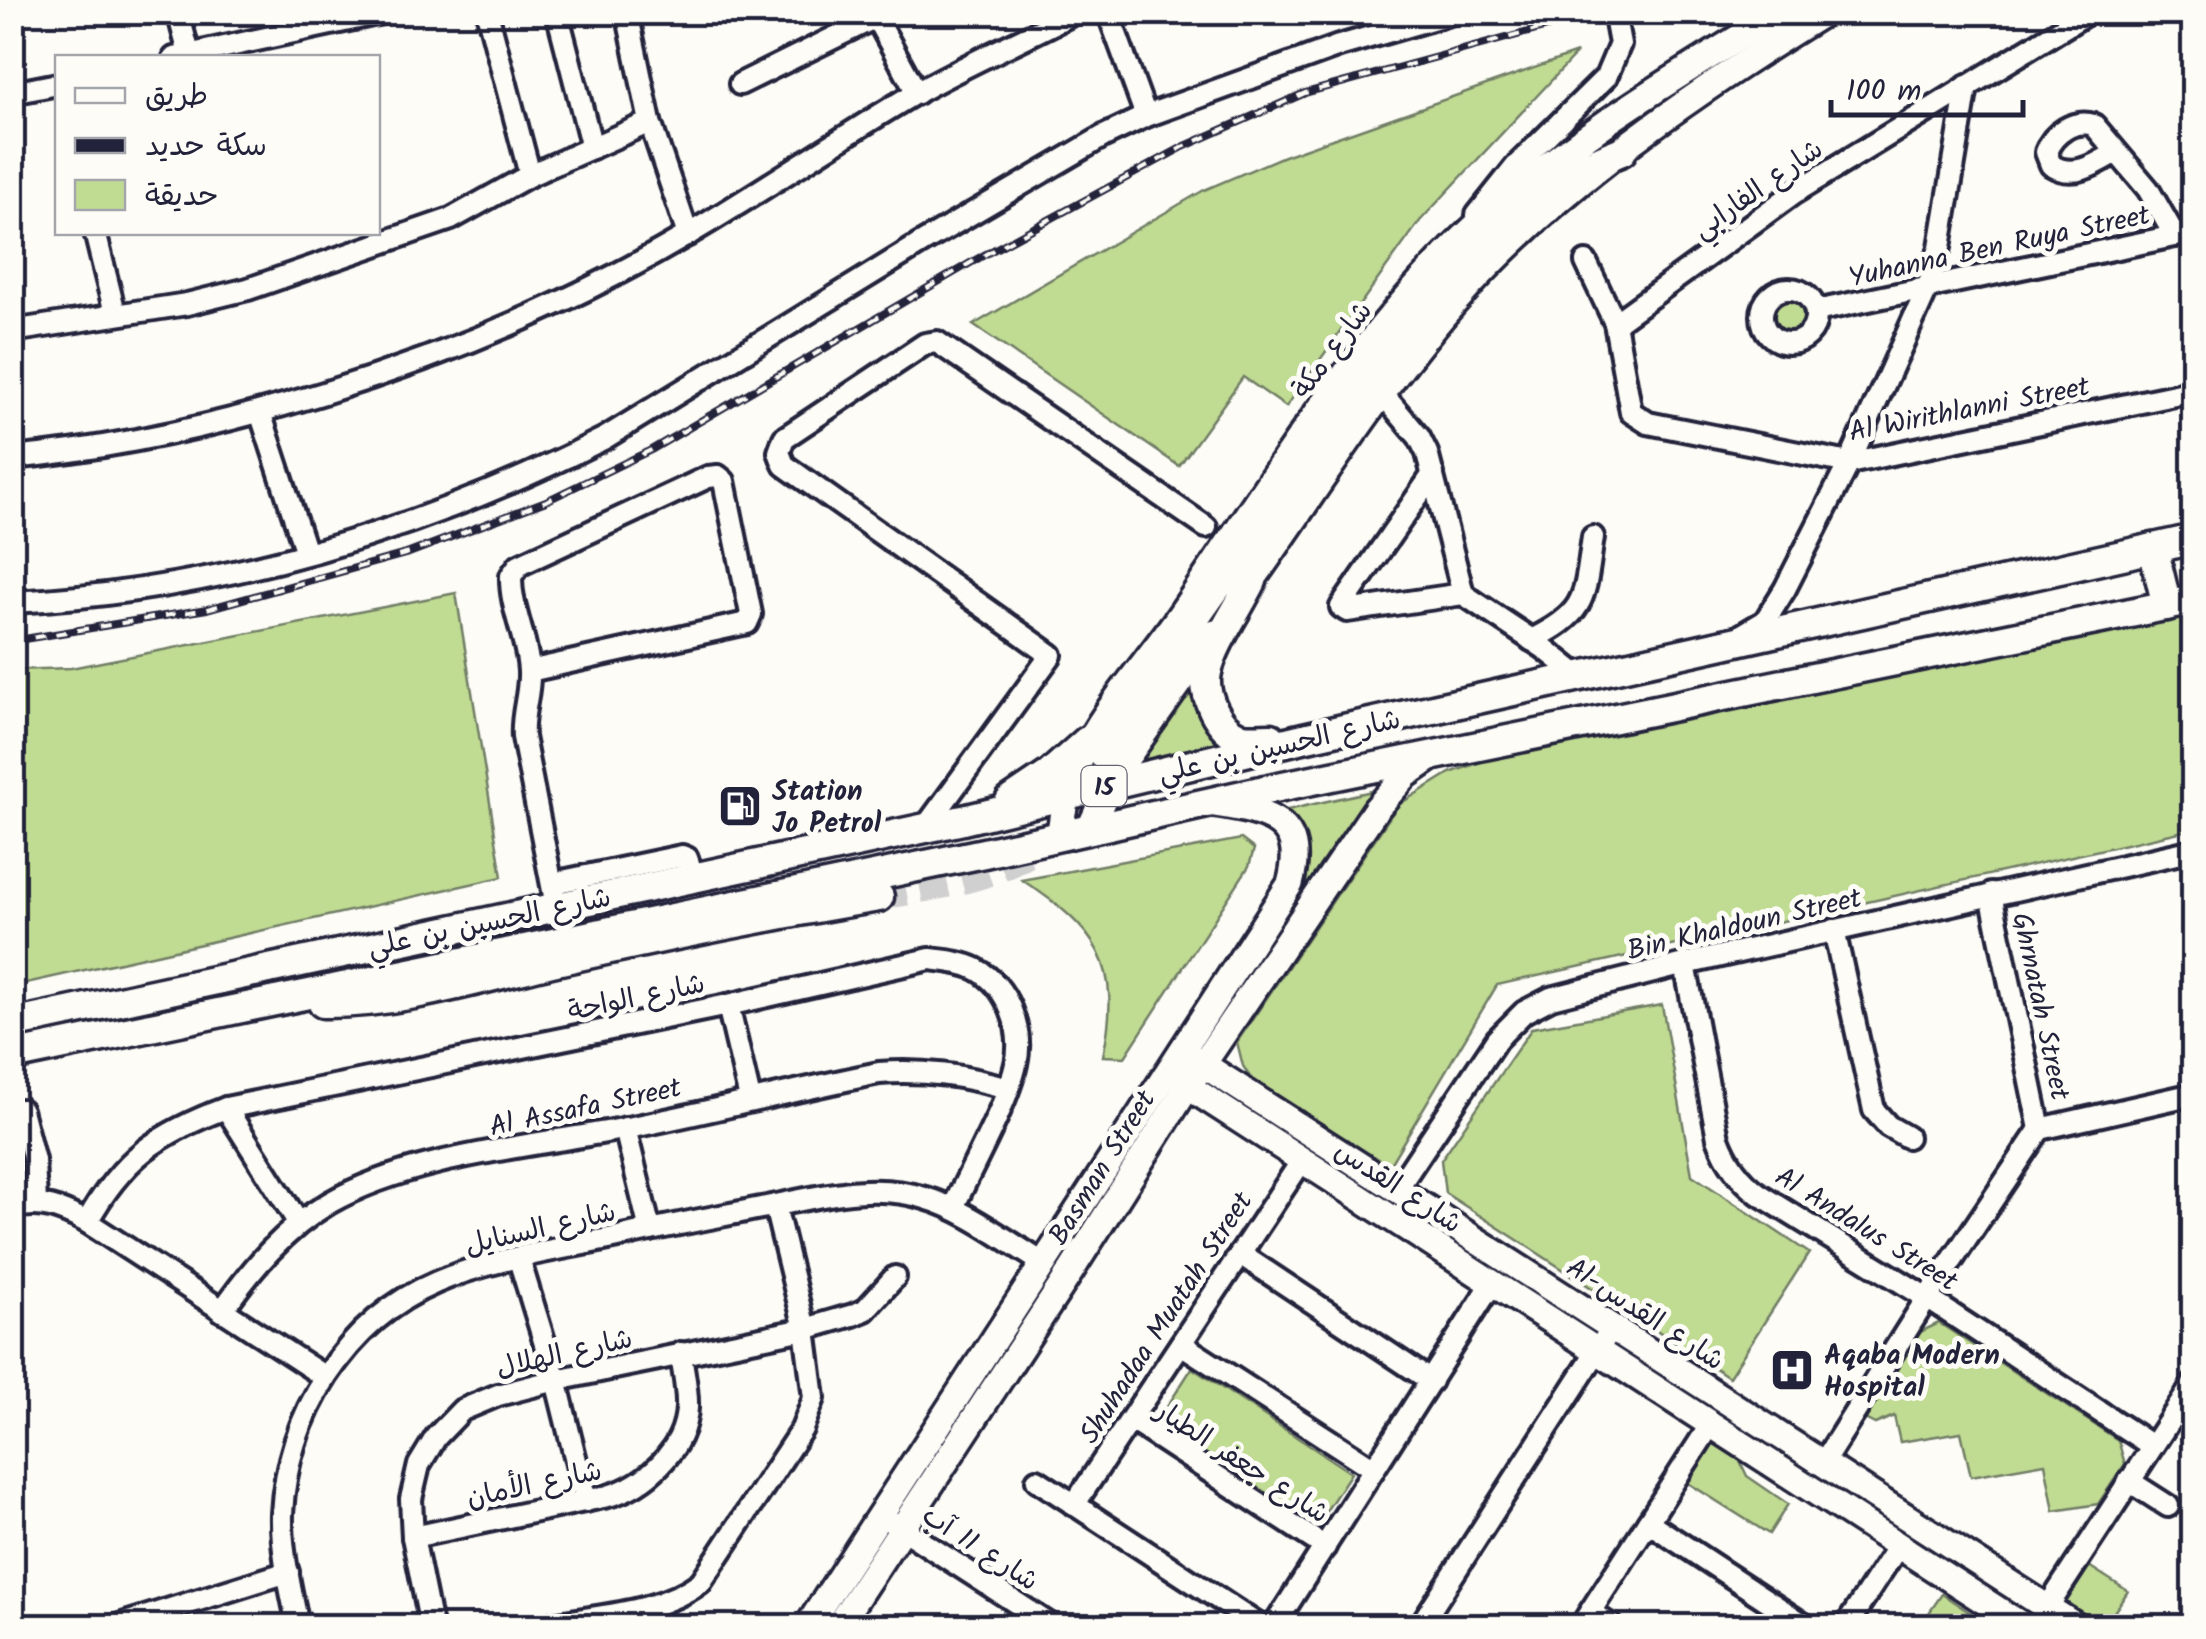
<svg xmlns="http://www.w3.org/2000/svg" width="2206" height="1639" viewBox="0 0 2206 1639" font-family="Kalam,'Playpen Sans Arabic',sans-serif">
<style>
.green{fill:#c0db92;stroke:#717e66;stroke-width:2.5}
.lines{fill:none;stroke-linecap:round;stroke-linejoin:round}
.highway-tunnel{stroke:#d1d0d1;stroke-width:28;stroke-dasharray:28 14;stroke-linecap:butt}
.minor-casing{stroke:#22223b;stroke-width:28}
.major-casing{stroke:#22223b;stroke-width:32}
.highway-casing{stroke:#22223b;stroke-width:35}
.minor{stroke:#fdfcf7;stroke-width:20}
.major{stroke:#fdfcf7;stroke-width:25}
.highway{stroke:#fdfcf7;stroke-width:28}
.rail-casing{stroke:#22223b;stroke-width:8}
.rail{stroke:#fdfcf7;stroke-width:4;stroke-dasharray:11;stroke-linecap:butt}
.labels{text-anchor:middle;stroke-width:10;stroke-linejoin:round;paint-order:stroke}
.shield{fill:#fdfcf7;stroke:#646373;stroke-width:2.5}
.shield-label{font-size:25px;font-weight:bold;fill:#22223b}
.street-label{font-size:28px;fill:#22223b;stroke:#fdfcf7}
.poi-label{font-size:28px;font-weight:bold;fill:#22223b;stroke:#fdfcf7;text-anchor:start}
</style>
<rect width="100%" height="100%" fill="#fdfcf7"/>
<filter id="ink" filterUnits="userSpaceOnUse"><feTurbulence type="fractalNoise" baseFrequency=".01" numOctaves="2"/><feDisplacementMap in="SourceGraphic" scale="20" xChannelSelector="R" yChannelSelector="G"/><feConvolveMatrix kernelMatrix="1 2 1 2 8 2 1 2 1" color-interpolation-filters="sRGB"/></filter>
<g filter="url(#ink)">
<g class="green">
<path d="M1577,53L1420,221L1286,407L1243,377L1179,466L973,325L1204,190L1284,156Z"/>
<circle cx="1789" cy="316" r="24"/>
<path d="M456,593L502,877L13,986V670L71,668Z"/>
<path d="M2193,616V829L1497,985L1386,1171L1253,1082L1243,1066L1237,1042L1398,805L1450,773L1484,761Z"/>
<path d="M1191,685L1226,746L1135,766Z"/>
<path d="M1381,789L1202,1050L1198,1047L1243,981L1252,955L1303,880L1297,826L1283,811Z"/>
<path d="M1241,839L1254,849L1249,866L1125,1057L1103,1056C1123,964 1097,929 1022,880Z"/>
<path d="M1662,1005L1692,1175L1809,1253L1729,1377L1445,1193L1441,1160L1532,1028Z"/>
<path d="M1213,1078L1594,1321L1588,1332L1207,1089Z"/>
<path d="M1939,1323L2118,1440L2125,1464L2098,1504L2054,1511L2045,1463L1971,1476L1961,1432L1900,1442L1894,1416L1875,1424L1865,1419L1918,1333Z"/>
<path d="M1626,1349L2061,1626H2042L1621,1356V1350Z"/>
<path d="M1192,1368L1351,1473L1313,1531L1154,1427Z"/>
<path d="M1710,1440L1739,1459L1747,1476L1788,1504L1769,1534L1685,1481Z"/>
<path d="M2089,1566L2128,1591L2105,1626L2065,1603Z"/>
<path d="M1942,1594L1981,1620L1977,1626H1920Z"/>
</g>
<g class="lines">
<path class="highway-tunnel" d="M879,897C934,885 1004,880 1046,839"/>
<g class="minor-casing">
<g id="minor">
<path d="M178,12L189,54"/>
<path d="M487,12L530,175"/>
<path d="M557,12L592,148"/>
<path d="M627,12L650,122L688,235"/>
<path d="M873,12L917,93"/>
<path d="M1108,12L1146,116"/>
<path d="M174,58L386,12"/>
<path d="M740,84L874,18"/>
<path d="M12,93L58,84"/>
<path d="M2115,153C2095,165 2073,179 2051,165L2046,152C2053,133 2074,119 2094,125L2148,189L2175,236"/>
<path d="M1477,215L1516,166L1606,77L1620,44L1614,12"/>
<path d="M95,232L115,313"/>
<path d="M1586,262L1615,323L1631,412L1648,423L1849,463L2194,391"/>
<circle cx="1789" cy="316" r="27"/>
<path d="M1816,311L2194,232"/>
<path d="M1615,323L1794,193L2089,12"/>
<path d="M12,331L187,304L248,289L451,219L530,175L650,122"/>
<path d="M1381,392L1419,437L1427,453L1463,594L1544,648L1579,676"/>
<path d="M260,412L306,553"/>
<path d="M12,458C211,439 440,366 617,274C720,221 814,153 914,94C966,64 1023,40 1076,12"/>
<path d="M1433,474L1341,607L1347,611L1463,594"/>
<path d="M12,602C218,592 422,531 605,438L925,241L1104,136L1146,116L1339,46L1456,12"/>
<path d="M1743,634L1765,621L1785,589L1849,463L1928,287L1940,247L1967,86"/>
<path d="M1531,640C1589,612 1584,596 1593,537"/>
<path d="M529,671L747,623L751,614L724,481L718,476L708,477L519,565L511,576C510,608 528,640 529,672C530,695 521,714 523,737L556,906"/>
<path d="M925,828L1051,655L784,465L779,452L784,438L925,344L937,342L1206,527"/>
<path d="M553,883L682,856L687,858L694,878"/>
<path d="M1991,894L2040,1129"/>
<path d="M1834,930L1874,1110L1888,1126L1907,1137"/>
<path d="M1685,964L1718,1138C1727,1162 1739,1179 1759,1194L1927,1298L2152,1446"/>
<path d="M728,1005L750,1099"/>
<path d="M226,1108L298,1222"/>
<path d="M21,1110L34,1160L36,1203"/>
<path d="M625,1128L650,1230"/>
<path d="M1397,1189L1497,1039L1524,1012L1551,998L1685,964L2194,850"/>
<path d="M12,1208C41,1200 61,1209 87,1222L325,1377"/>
<path d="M87,1222C122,1158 159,1133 226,1108L728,1005L930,959C946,961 962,962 976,969C1008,986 1024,1030 1016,1064C1007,1105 971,1168 953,1208"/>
<path d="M1240,1254L1431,1381"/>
<path d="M519,1259L556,1380L586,1501"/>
<path d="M222,1311C252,1268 284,1230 329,1203C409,1157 526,1147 617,1130C705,1113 791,1091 879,1073C924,1069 964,1076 1008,1088"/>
<path d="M1181,1344L1374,1469"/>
<path d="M1131,1420L1325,1547"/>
<path d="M1823,1463L1927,1298L2040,1129L2194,1094"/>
<path d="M1037,1480L1260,1626"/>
<path d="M2129,1481L2168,1506"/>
<path d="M1074,1505L1303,1159"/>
<path d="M890,1521L1052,1626"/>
<path d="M1648,1522L1806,1626"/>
<path d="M413,1537L608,1496C645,1486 685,1450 687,1408C688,1390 683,1371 681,1353"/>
<path d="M2047,1608L2194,1383"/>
<path d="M12,1609L17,1626"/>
<path d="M1590,1612L1612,1626"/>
<path d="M116,1626L288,1572"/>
<path d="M298,1626C291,1590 281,1552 282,1514C287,1416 345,1321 437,1282C496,1257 565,1249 627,1235C672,1225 716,1217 761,1208C815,1198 870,1181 925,1198C967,1210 1005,1240 1043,1263"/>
<path d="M431,1626L413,1537L411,1499L419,1465L436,1437L462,1410L498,1395L556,1380L805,1329L853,1315L865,1310L895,1277"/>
<path d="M543,1626C595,1615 657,1615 701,1582L802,1429L814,1398L805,1329L775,1206"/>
<path d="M1274,1626L1493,1282"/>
<path d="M1420,1626L1613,1326"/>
<path d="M1581,1626L1711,1424"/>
<path d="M1846,1626L1898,1546"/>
</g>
</g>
<g class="major-casing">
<g id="major">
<path d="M1241,596C1312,497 1375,393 1455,302C1556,187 1695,92 1825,12"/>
<path d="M1089,830L1113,777L1215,633"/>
<path d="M1060,836C1066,744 1130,687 1180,615C1268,487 1350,348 1461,240C1555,148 1670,80 1781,12"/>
<path d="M1182,1051L2076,1626"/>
<path d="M1175,1078L2023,1626"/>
<path d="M808,1626L1290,884C1308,819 1266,812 1214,804"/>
<path d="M838,1626L1069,1274L1188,1086L1376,809L1406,775L1435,755"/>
</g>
</g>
<g class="highway-casing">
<g id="highway">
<path d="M2153,548L2167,606"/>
<path d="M1252,581C1239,608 1213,644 1207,672C1202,694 1218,729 1240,737C1249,740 1262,738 1271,738"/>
<path d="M1105,757C1154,672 1214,591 1271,511C1360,385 1472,207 1622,151"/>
<path d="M1010,801L1050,774L1087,741"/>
<path d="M323,1003C401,1004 481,978 556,961C663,937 771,915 879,897"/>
<path d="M12,1024L963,820L1303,738L2194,539"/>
<path d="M12,1056L984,853L1283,786L2194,600"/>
</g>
</g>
<use href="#minor" class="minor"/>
<use href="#major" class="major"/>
<use href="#highway" class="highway"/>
<g class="rail-casing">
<path id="rail" d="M12,641L207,609L409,553L546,501L651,450L984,255L1183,147L1305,93L1602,12"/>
</g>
<use href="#rail" class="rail"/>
</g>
</g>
<defs>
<g id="fuel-square" transform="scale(2.25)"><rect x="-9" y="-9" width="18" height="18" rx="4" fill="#22223b" stroke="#fdfcf7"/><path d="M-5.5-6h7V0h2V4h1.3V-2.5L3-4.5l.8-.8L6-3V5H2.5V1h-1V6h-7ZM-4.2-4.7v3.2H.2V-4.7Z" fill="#fff"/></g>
<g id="hospital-square" transform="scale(2.25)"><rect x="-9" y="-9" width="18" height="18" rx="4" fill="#22223b" stroke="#fdfcf7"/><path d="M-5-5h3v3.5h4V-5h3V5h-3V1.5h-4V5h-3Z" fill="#fff"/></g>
</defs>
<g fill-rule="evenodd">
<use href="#fuel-square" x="740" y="806"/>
<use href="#hospital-square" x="1792" y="1370"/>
</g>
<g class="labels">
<rect class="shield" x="1081.5" y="766" width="45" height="40" rx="8"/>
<g class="shield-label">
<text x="1104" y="795">15</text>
</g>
<g class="street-label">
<text transform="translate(1757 188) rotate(-35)" y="10">شارع الفارابي</text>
<text transform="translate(1999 245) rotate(-12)" y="10">Yuhanna Ben Ruya Street</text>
<text transform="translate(1331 349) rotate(-53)" y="10">شارع مكة</text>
<text transform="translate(1969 408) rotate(-11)" y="10">Al Wirithlanni Street</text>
<text transform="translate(1279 745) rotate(-13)" y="10">شارع الحسين بن علي</text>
<text transform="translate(489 921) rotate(-12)" y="10">شارع الحسين بن علي</text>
<text transform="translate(1744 923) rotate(-13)" y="10">Bin Khaldoun Street</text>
<text transform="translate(636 996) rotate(-12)" y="10">شارع الواحة</text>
<text transform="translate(2042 1006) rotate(78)" y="10">Ghrnatah Street</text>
<text transform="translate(585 1106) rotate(-12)" y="10">Al Assafa Street</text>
<text transform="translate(1101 1167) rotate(-58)" y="10">Basman Street</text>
<text transform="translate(1399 1186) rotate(33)" y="10">شارع القدس</text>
<text transform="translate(540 1227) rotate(-13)" y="10">شارع السنايل</text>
<text transform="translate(1867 1228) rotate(32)" y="10">Al Andalus Street</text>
<text transform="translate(1646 1313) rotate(33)" y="10">Al-شارع القدس</text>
<text transform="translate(1165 1317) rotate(-57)" y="10">Shuhadaa Muatah Street</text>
<text transform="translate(564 1352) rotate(-13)" y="10">شارع الهلال</text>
<text transform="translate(1243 1461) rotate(33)" y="10">شارع جعفر الطيار</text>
<text transform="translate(534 1483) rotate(-12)" y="10">شارع الأمان</text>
<text transform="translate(981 1547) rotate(33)" y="10">شارع 11 آب</text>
</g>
<g class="poi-label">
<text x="772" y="800">Station<tspan x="772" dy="32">Jo Petrol</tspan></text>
<text x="1824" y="1364">Aqaba Modern<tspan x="1824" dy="32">Hospital</tspan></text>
</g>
</g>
<rect width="2206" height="1639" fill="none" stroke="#fdfcf7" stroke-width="50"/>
<rect x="25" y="25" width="2156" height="1589" fill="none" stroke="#22223b" stroke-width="4" filter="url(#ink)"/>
<rect x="55" y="55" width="325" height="180" fill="#fdfcf7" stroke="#a5a5ac" stroke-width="2.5"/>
<rect x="75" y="88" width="50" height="15" fill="#fdfcf7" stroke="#a5a5ac" stroke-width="2.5"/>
<text x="145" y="105" font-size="30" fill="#22223b">طريق</text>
<rect x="75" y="138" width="50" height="15" fill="#22223b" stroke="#a5a5ac" stroke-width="2.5"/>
<text x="145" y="155" font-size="30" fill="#22223b">سكة حديد</text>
<rect x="75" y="180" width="50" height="30" fill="#c0db92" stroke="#a5a5ac" stroke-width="2.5"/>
<text x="145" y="205" font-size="30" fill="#22223b">حديقة</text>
<path d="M1831 100v15h192v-15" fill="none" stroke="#22223b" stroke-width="5"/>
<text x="1846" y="100" font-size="30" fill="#22223b" stroke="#fdfcf7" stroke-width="8" paint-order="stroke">100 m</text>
</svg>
